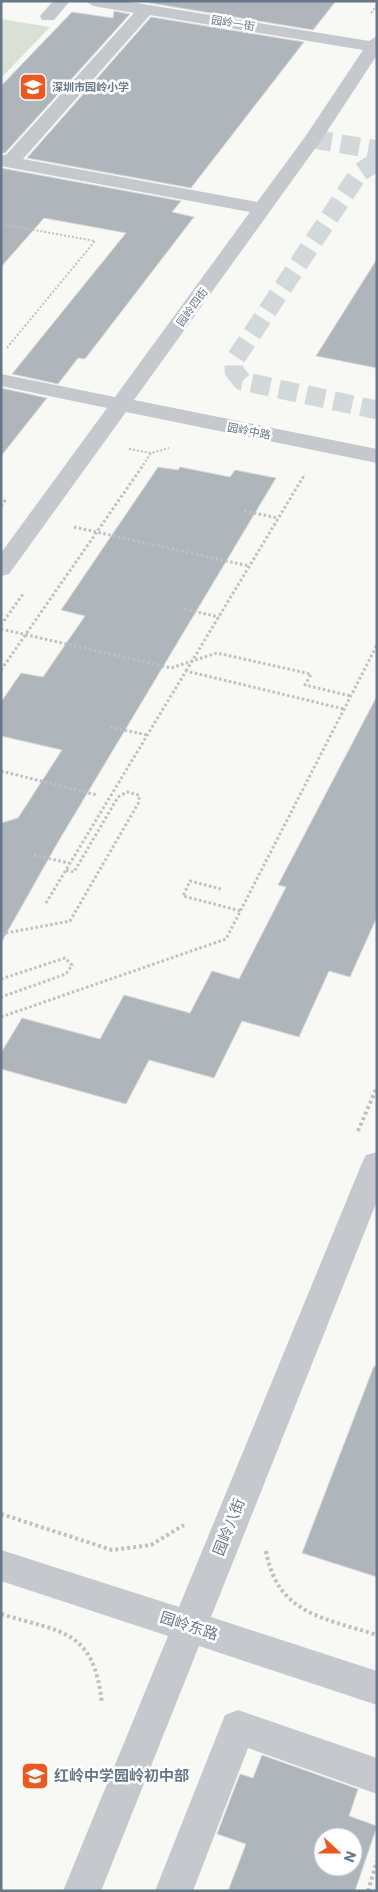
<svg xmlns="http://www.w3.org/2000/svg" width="378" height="1892" viewBox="0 0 378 1892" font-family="Commissioner,'Noto Sans SC',sans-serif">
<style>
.green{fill:#d9e0d6}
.building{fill:#aeb6bc;stroke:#d9dad7;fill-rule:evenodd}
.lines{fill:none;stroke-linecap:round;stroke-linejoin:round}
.minor-tunnel{stroke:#d3d8da;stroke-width:19;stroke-dasharray:19 9;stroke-linecap:butt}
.path-far2{stroke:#bec1c3;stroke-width:2;stroke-dasharray:2 2;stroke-linecap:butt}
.path-far1{stroke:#bec1c3;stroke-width:3;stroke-dasharray:2.5 2.5;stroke-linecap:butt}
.path{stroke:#bec1c3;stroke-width:4;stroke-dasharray:3 3;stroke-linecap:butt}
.minor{fill:#c5c9cd;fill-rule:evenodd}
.path-bridge{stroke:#bec1c3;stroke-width:3;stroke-dasharray:2.5 2.5;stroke-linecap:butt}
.labels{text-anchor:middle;stroke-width:5;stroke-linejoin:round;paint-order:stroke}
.far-street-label{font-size:11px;fill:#657788;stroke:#fff}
.far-poi-label{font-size:11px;font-weight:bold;fill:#657788;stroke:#fff;text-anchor:start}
.near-street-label{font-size:15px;fill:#657788;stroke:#fff}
.near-poi-label{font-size:15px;font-weight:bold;fill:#657788;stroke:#fff;text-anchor:start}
</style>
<rect width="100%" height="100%" fill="#f8f8f5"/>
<path class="green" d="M1,19L50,27L1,78Z"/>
<g class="building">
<path d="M138,1H336L313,30Z"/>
<path d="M114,11L130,14L5,153H1V86L72,12L113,18Z"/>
<path d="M151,17L304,42L191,188L27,158Z"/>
<path d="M1,168L181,201L172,212L194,217L85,359L78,358L58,384L12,374L126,233L44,218L1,267Z"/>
<path d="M377,259V368L316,356Z"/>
<path d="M1,388L47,398L1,456Z"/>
<path d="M158,467L178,470L180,467L230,477L235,470L276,478L58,842L1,943V823L18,818L62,750L1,736V702L21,673L43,677L85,616L61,610Z"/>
<path d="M377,696V917L350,977L329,971L299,1037L242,1021L214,1078L149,1060L126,1104L1,1069V1053L22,1018L100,1039L124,995L190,1013L212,971L239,979L286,887L278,885Z"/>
<path d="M374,1366L377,1367V1577L302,1553Z"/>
<path d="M262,1755L358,1789L349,1816L377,1826L355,1891H228L246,1844L217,1834L240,1774L253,1778ZM323,1837H353V1867H323Z"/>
</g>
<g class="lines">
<g class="minor-tunnel">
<path d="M313,139L377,150"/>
<path d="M377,161L359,173L234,361V371L242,381L377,410"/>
</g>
<g class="path-far2">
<path d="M371,13L377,5"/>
<path d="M1,224L95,241L6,349"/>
<path d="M129,449L151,453L169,448"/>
<path d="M143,465L151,453"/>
</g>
<g class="path-far1">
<path d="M1,506L7,498"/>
<path d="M244,511L278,518"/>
<path d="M74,527L249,566"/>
<path d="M184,609L219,617"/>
<path d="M1,625L23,594"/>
<path d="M1,629L171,668L217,653L311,674L305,685L351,696"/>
<path d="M1,670L144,464"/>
<path d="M110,727L147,735"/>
<path d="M1,771L97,795"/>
<path d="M34,855L69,863"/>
<path d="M221,889L190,881L183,896L241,911"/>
<path d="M46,903L186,671L344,709"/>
<path d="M1,934L70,921L139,802V795L127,792L118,797L74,872L65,870"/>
<path d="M1,979L65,958L72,965L66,974L1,997"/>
<path d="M1,1017L226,939L377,645"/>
</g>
<g class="path">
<path d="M358,1131L377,1087"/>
<path d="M1,1514L112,1550L151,1545L184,1525"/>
<path d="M266,1551C277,1614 324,1618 377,1635"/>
<path d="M1,1614C63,1633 94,1629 102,1704"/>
<path d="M368,1891L377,1861"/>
</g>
<g class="minor">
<path d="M53,1H70L54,20H42L40,16Z"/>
<path d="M85,1H125L369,41L377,36V55L322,139L134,400L377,449V463L126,412L9,574L1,576V553L107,408L1,386V374L115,397L250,212L1,166V155H6L134,13L93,6ZM150,15L363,50L305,137L257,202L23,159Z"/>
<path d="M377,1152V1201L211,1617L377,1671V1705L199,1646L101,1891H63L168,1636L1,1581V1550L179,1607L362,1163L366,1155Z"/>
<path d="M238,1710L377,1758V1794L248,1748L193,1891H155L225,1715Z"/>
</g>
<path class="path-bridge" d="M186,671L305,474"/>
</g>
<defs>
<g id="school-square" transform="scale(1.4375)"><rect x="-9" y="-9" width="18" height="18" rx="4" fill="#ef571e" stroke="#fff"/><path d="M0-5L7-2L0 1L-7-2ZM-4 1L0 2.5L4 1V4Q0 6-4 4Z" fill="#fff"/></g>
</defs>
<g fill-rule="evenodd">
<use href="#school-square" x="33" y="87"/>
<use href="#school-square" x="35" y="1776"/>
</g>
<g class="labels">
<g class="far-street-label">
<text transform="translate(233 23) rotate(9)" y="4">园岭一街</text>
<text transform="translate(192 307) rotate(-54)" y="4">园岭四街</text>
<text transform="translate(249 431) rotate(11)" y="4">园岭中路</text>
</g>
<g class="far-poi-label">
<text x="52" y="91">深圳市园岭小学</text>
</g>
<g class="near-street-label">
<text transform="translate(229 1527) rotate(-68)" y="5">园岭八街</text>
<text transform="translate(189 1626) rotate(18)" y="5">园岭东路</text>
</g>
<g class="near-poi-label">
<text x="54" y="1781">红岭中学园岭初中部</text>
</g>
</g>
<rect width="378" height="1892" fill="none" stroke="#657788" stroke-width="5"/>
<g transform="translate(338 1852) rotate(111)"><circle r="24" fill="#ffffff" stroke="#c1c9cf"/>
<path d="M0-4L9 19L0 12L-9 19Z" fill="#ef571e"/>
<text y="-8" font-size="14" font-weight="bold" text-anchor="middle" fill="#657788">N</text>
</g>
</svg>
